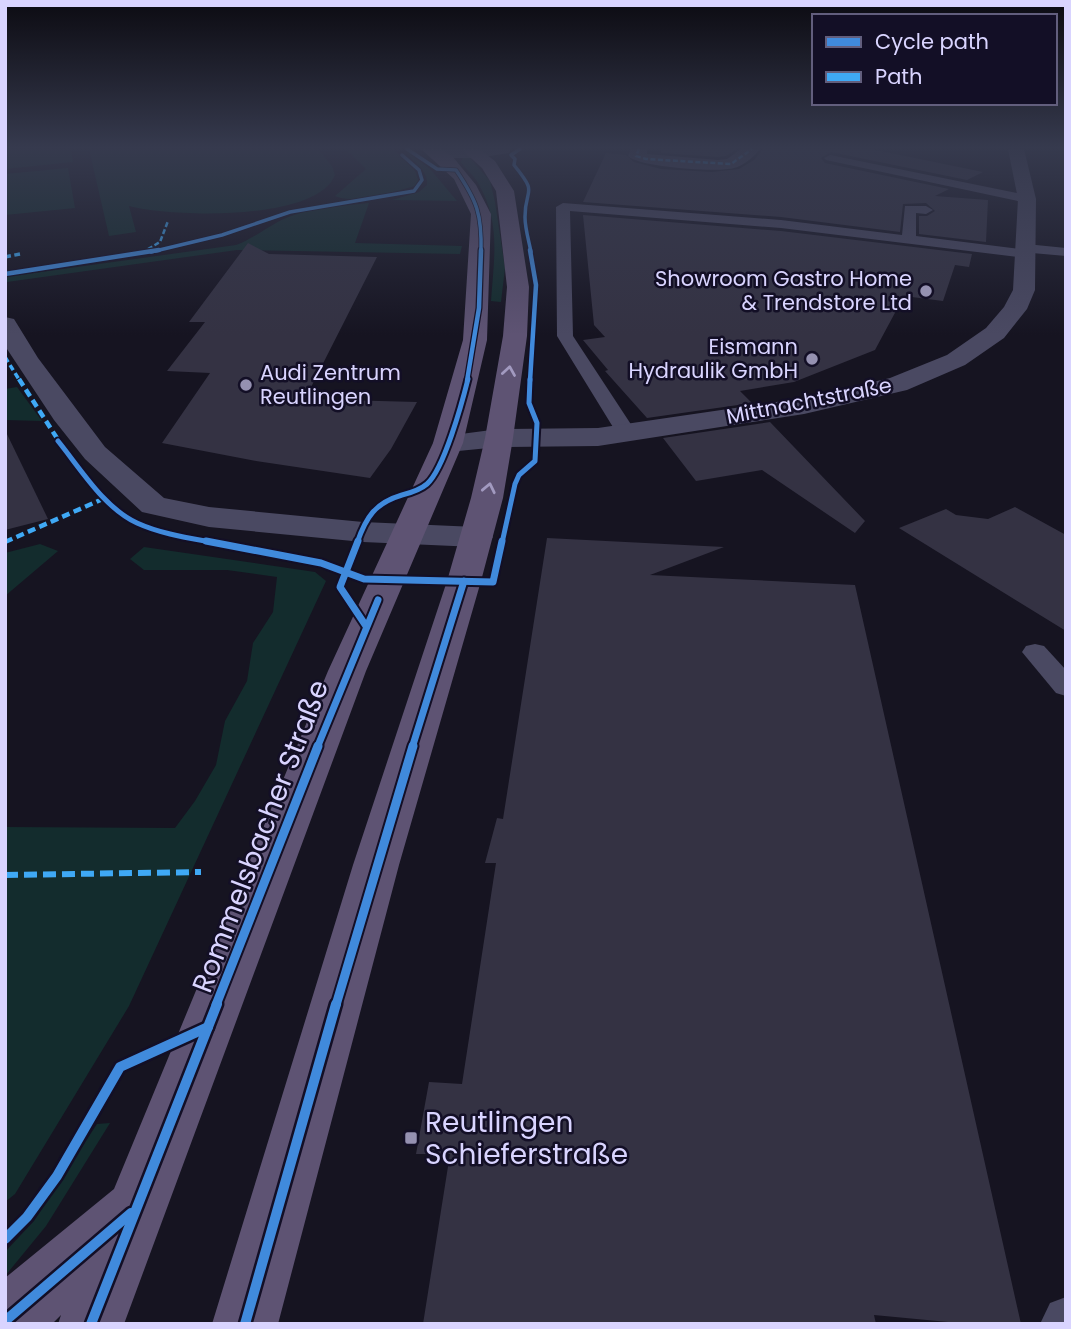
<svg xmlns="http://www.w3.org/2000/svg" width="1071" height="1329" viewBox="0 0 1071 1329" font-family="Poppins,sans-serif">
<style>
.green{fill:#132c2d}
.building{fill:#343243}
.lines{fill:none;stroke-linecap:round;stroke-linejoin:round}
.lane{fill:#4a4962;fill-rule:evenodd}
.street{fill:#4a4962;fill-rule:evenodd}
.primary{fill:#5e5373;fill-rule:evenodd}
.quiet-far3{stroke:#3fa9f5;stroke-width:2.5;stroke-dasharray:5 2.5;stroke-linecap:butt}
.quiet-far2{stroke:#3fa9f5;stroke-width:3.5;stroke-dasharray:6 3.5;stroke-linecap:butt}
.quiet-far1{stroke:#3fa9f5;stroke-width:4.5;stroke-dasharray:8 4.5;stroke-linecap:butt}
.quiet{stroke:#3fa9f5;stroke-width:6;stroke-dasharray:13 6;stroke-linecap:butt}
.cycleway-far5-casing{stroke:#130f26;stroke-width:5}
.cycleway-far4-casing{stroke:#130f26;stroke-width:7}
.cycleway-far3-casing{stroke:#130f26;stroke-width:9}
.cycleway-far2-casing{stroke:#130f26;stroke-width:11}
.cycleway-far1-casing{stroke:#130f26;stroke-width:13}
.cycleway-casing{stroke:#130f26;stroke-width:15}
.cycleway-far5{stroke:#408adc;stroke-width:3.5}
.cycleway-far4{stroke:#408adc;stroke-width:4.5}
.cycleway-far3{stroke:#408adc;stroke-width:5}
.cycleway-far2{stroke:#408adc;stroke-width:7}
.cycleway-far1{stroke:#408adc;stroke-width:9}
.cycleway{stroke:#408adc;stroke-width:10}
.oneway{stroke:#a29ac0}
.poi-dot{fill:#9591b1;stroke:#130f26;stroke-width:2.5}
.labels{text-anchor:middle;stroke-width:5;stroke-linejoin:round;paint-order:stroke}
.far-poi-label{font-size:21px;fill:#d9d4ff;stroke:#130f26;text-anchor:end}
.far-street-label{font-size:21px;fill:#d9d4ff;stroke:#130f26}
.near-street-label{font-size:28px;fill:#d9d4ff;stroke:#130f26}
.near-poi-label{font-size:28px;fill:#d9d4ff;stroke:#130f26;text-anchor:start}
</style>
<rect width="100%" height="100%" fill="#161421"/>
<g class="green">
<path d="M5,149H71L73,162L5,169Z"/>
<path d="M89,149H318L332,166L335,175C317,222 170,217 129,206L136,232L109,236Z"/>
<path d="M346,149H393L415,171L418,180L415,186C396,191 353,205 335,196L366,169Z"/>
<path d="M406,151L431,170L457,201L392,200L419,192L427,185C429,169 411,162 406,151Z"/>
<path d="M463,157L470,158L490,181L495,202L505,268L501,302L491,301C494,258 501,222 478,183C474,175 466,170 461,162Z"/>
<path d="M68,168L75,208L5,215V174Z"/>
<path d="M369,203L355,243L462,246L460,254L237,250L7,282L5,277L236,245C256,238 272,222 294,215C317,207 344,206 369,203Z"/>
<path d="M17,387L42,421L5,420V389Z"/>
<path d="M40,544L58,551L5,596V553Z"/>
<path d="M144,547L315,572L326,581L129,1006L15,1194L5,1202V827L175,828L195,801L216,765L225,721L247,681L253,643L273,612L277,577L227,570H144L130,559Z"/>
<path d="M110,1123L46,1226L5,1276V1252L34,1221L97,1124Z"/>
</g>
<g class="building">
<path d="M661,149H737L726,156L718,157L661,153Z"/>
<path d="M763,149H871L983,172L967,180L831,152L821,158L825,163L949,189L935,196L988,200L986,242L919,234V216H927L935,211L926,203L903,204L900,232L781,217L583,202L606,153L626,155L634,162L661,169L712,172L739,169L754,160Z"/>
<path d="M583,215L781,231L972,254L969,267L955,265L943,301L904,296L875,350L794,382L740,391L752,403L647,418L605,371L608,370L583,340L605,337L594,325Z"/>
<path d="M248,243L269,254L377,257L305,399L417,402L391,449L370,478L256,461L162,443L210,373L167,371L205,322H189Z"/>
<path d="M770,422L865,521L855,533L762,470L696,481L663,438Z"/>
<path d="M5,430L48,519L5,530Z"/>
<path d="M1015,507L1066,535V631L899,528L946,509L956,515L988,519Z"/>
<path d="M547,538L724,547L650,575L855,585L1021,1324H969L874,1315L876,1324H423L450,1154H416L429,1082L462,1084L496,863H485L497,818L503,819Z"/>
</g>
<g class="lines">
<g class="lane">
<path d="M830,155L1027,195L1033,199L1027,203L826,160L824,158Z"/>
<path d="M563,203L781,220L902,235L905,206H926L933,210L926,214L916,213V236L1020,249L1021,245L1026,244L1066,248V256L1032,253L1031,257L1026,258L781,228L570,211L573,336L636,432L626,438L616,432L557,336L556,207Z"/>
<path d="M1035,644L1044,646L1066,670V696L1056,693L1022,652L1026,646Z"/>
<path d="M1066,1297V1324H1040L1050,1303Z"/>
</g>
<g class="street">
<path d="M438,149H511L509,153L476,158H432L430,154L432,150Z"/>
<path d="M631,149H647V154L718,160L727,159L741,149H760C755,156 743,166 734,168C718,173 638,167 628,156Z"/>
<path d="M1008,149H1024L1036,199L1035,290L1027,309L1004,338L965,365L907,390L804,414L598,446L499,447L448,452L438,449L433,443L438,437L499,429L598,428L804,398L890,378L947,355L986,328L1004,307L1013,290L1018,199Z"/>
<path d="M5,317L14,319L38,358L105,447L164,498L209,507L363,522L476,527L488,530L493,537L488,544L476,547L363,542L209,527L142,512L85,459L54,420L5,346Z"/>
</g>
<g class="primary">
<path d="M421,149H441L453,157L476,185L491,214L487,340L463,443L366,671L124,1324H58L61,1315L52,1324H5V1278L114,1189L328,671L433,443L463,340L471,214L454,179Z"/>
<path d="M461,149H479L495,161L514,191L529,287L527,336L513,438L503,498L481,581L399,865L278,1324H212L353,865L447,581L471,498L485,438L503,336L507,287L496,191L482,168Z"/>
</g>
<g class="quiet-far3">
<path d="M639,149L636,156L646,159L731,164L752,149"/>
<path d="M148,249L160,242L168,221"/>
</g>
<g class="quiet-far2">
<path d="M5,257L20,254"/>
<path d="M5,357L20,381"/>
</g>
<g class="quiet-far1">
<path d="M19,379L62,446"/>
<path d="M5,542L105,498"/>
</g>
<path class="quiet" d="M5,875L201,872"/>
<g class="cycleway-far5-casing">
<g id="cycleway-far5">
<path d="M407,149L437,169L456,170C477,201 482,214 481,252"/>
<path d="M520,149L511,155L515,159L514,165C539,196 525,186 525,217C525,229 529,241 531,252"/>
<path d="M151,252L222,235L290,212L414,191L422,180L419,170L402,155"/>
</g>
</g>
<g class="cycleway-far4-casing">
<g id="cycleway-far4">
<path d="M5,274L159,250"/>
<path d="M467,381L479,308L481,250"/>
<path d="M530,381L536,285L530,250"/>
</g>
</g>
<g class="cycleway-far3-casing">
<g id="cycleway-far3">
<path d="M58,441C80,468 104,508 137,523C161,534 189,538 216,543"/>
<path d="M357,543C366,517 375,503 402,495C410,493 420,490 427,484C444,469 462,403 468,379"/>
<path d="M502,543L515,484L519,475L535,461L537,423L529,403L530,379"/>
</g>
</g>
<g class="cycleway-far2-casing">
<g id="cycleway-far2">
<path d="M206,541L321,563L364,579L493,582L502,541"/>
<path d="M358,541L340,587L366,626"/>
<path d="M317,748L378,600"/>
<path d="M412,748L464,581"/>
</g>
</g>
<g class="cycleway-far1-casing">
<g id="cycleway-far1">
<path d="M216,1005L318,746"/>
<path d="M336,1005L413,746"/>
</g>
</g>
<g class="cycleway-casing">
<g id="cycleway">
<path d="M5,1239L27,1217L57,1176L120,1067L208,1027"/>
<path d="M5,1321L131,1213"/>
<path d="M91,1324L217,1004"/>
<path d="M245,1324L336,1004"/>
</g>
</g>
<use href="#cycleway-far5" class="cycleway-far5"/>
<use href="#cycleway-far4" class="cycleway-far4"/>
<use href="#cycleway-far3" class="cycleway-far3"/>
<use href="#cycleway-far2" class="cycleway-far2"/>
<use href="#cycleway-far1" class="cycleway-far1"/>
<use href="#cycleway" class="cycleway"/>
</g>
<defs><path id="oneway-chevron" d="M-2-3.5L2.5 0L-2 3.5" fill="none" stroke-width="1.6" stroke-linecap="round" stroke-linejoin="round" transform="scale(1.75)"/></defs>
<g class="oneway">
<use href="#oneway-chevron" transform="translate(509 371) rotate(-81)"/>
<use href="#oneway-chevron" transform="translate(489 488) rotate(-78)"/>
</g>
<linearGradient id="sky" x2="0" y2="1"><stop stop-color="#0c0b12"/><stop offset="0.44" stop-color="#363a4e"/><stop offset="1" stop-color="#363a4e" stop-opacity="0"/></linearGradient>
<rect width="1071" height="335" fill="url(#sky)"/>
<g class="poi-dot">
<circle cx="926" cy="291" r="7"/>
<circle cx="812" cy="359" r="7"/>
<circle cx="246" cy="385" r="7"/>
<rect x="404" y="1131" width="14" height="14" rx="3.5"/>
</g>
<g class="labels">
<g class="far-poi-label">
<text x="912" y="286">Showroom Gastro Home<tspan x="912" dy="24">&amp; Trendstore Ltd</tspan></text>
<text x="798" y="354">Eismann<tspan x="798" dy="24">Hydraulik GmbH</tspan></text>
<text x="260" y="380" text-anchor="start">Audi Zentrum<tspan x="260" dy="24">Reutlingen</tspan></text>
</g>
<g class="far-street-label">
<text transform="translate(809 401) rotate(-11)" y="7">Mittnachtstraße</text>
</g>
<g class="near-street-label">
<text transform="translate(260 836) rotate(-69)" y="10">Rommelsbacher Straße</text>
</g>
<g class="near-poi-label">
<text x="425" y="1132">Reutlingen<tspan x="425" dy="32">Schieferstraße</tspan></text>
</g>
</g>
<rect width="1071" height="1329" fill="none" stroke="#d9d4ff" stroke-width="14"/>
<rect x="812" y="14" width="245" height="91" fill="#130f26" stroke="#625e7d" stroke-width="2"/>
<rect x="826" y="37" width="35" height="10" fill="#408adc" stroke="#625e7d" stroke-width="2"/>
<text x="875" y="49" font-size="21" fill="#d9d4ff">Cycle path</text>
<rect x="826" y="72" width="35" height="10" fill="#3fa9f5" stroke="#625e7d" stroke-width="2"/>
<text x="875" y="84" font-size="21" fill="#d9d4ff">Path</text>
</svg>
